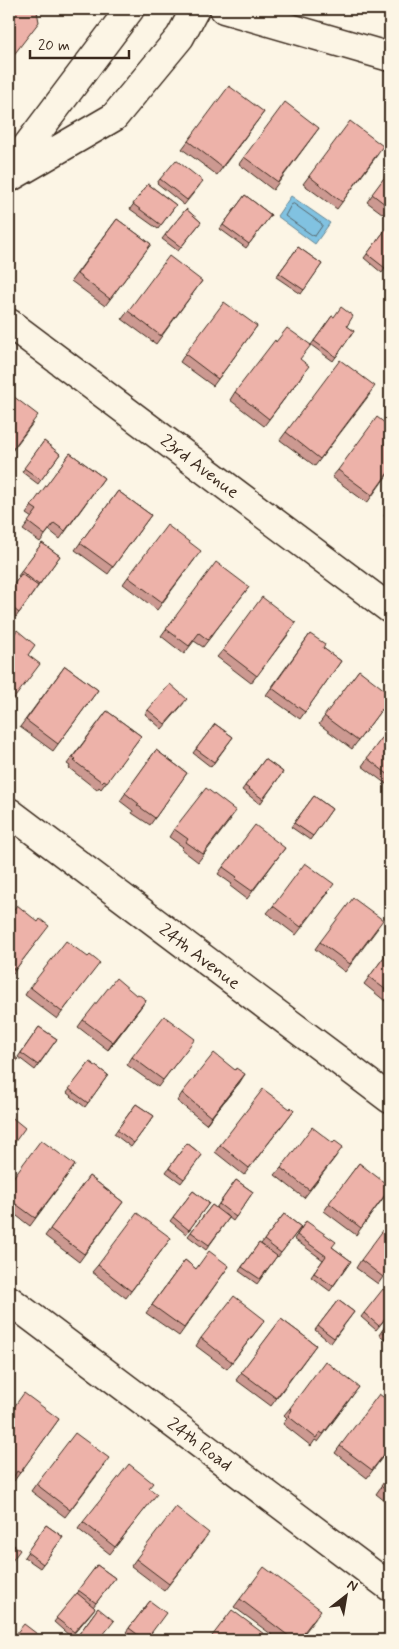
<svg xmlns="http://www.w3.org/2000/svg" width="399" height="1649" viewBox="0 0 399 1649" font-family="Mynerve,sans-serif">
<style>
.water{fill:#81c2e1;stroke:#658593}
.lines{fill:none;stroke-linecap:round;stroke-linejoin:round}
.shore{stroke:#57676c;stroke-width:1}
.street-casing{stroke:#3b2a1e;stroke-width:31}
.secondary-casing{stroke:#3b2a1e;stroke-width:31}
.street{stroke:#fcf5e5;stroke-width:28}
.secondary{stroke:#fcf5e5;stroke-width:28}
.wall{fill:#cc9991;stroke:#3b2a1e}
.shaded-wall{fill:#a67d76;stroke:#3b2a1e}
.building{fill:#edb2a9;stroke:#3b2a1e}
.labels{text-anchor:middle;stroke-width:4;stroke-linejoin:round;paint-order:stroke}
.street-label{font-size:18px;fill:#3b2a1e;stroke:#fcf5e5}
</style>
<rect width="100%" height="100%" fill="#fcf5e5"/>
<filter id="ink" filterUnits="userSpaceOnUse"><feTurbulence type="fractalNoise" baseFrequency=".02" numOctaves="2"/><feDisplacementMap in="SourceGraphic" scale="10" xChannelSelector="R" yChannelSelector="G"/><feConvolveMatrix kernelMatrix="1 2 1 2 8 2 1 2 1" color-interpolation-filters="sRGB"/></filter>
<g filter="url(#ink)">
<path class="water" d="M291,196L330,223L315,244L277,216Z"/>
<g class="lines">
<path class="shore" d="M294,204L322,224V226L315,236L312,235L285,216L291,205Z"/>
<g class="street-casing">
<g id="street">
<path d="M9,170L130,9"/>
<path d="M9,323L390,609"/>
<path d="M9,812L390,1099"/>
<path d="M9,1300L390,1587"/>
</g>
</g>
<g class="secondary-casing">
<g id="secondary">
<path d="M224,9L390,57"/>
<path d="M9,178L114,117L180,37L195,9"/>
</g>
</g>
<use href="#street" class="street"/>
<use href="#secondary" class="secondary"/>
</g>
<g class="wall">
<path d="M264,112L217,175L182,149L188,141Z"/>
<path d="M319,128L273,190L239,164L244,157Z"/>
<path d="M378,154L337,209L303,184L309,176Z"/>
<path d="M390,170V219L367,202Z"/>
<path d="M160,179L200,185L184,205L157,183Z"/>
<path d="M148,184L176,205L158,229L130,209Z"/>
<path d="M245,195L271,215L246,248L220,229Z"/>
<path d="M186,209L201,222L178,251L162,239Z"/>
<path d="M117,219L151,244L105,306L71,281Z"/>
<path d="M389,225L390,262L382,273L364,258Z"/>
<path d="M298,247L322,264L301,294L276,277Z"/>
<path d="M202,281L156,344L122,319L128,311Z"/>
<path d="M332,316L354,331L333,361L311,345Z"/>
<path d="M257,326L213,386L180,362L185,354Z"/>
<path d="M300,360L304,373L264,426L230,400L235,392Z"/>
<path d="M9,393L33,423L9,455Z"/>
<path d="M370,394L315,466L280,440L286,432Z"/>
<path d="M44,441L60,454L38,484L22,472Z"/>
<path d="M70,453L104,478L60,539L49,530L40,542L23,530L32,518L26,514Z"/>
<path d="M338,470L390,471L367,503L332,477Z"/>
<path d="M118,491L151,515L108,574L75,550Z"/>
<path d="M390,507V521L384,516Z"/>
<path d="M42,543L60,556L16,617L9,611V592L19,577L18,576Z"/>
<path d="M195,559L157,610L123,584L128,577Z"/>
<path d="M249,587L203,647L194,641L184,654L161,636L166,629Z"/>
<path d="M291,631L251,683L217,657L223,650Z"/>
<path d="M310,634L323,648L341,661L300,719L266,695Z"/>
<path d="M65,666L98,690L53,751L20,727Z"/>
<path d="M359,670L390,698L352,749L319,724Z"/>
<path d="M184,703L162,729L145,714L148,710Z"/>
<path d="M107,711L141,736L101,789L99,787L97,790L69,768L70,766L67,764Z"/>
<path d="M215,724L233,737L211,767L193,753Z"/>
<path d="M390,727V787L362,766Z"/>
<path d="M156,750L187,773L150,825L132,813L133,811L120,801Z"/>
<path d="M265,759L283,772L260,804L242,790Z"/>
<path d="M314,796L332,809L310,840L291,827Z"/>
<path d="M231,819L198,862L181,849L183,847L169,837L174,829Z"/>
<path d="M285,848L247,899L230,886L232,884L218,874L223,867Z"/>
<path d="M329,892L296,935L267,913L273,906Z"/>
<path d="M9,916L43,933L10,977L9,976Z"/>
<path d="M378,928L345,972L315,949L320,942Z"/>
<path d="M390,949V1005L364,984Z"/>
<path d="M94,970L57,1019L25,995L30,987Z"/>
<path d="M136,995L146,1000L108,1050L78,1027L83,1020Z"/>
<path d="M39,1027L57,1039L35,1070L18,1057Z"/>
<path d="M189,1046L158,1087L127,1065L132,1057Z"/>
<path d="M90,1062L108,1075L85,1107L67,1093Z"/>
<path d="M240,1082L206,1124L177,1101L182,1093Z"/>
<path d="M136,1104L154,1116L131,1147L114,1134Z"/>
<path d="M290,1109L294,1110L244,1175L215,1152L220,1145Z"/>
<path d="M187,1143L202,1155L181,1183L166,1172Z"/>
<path d="M337,1155L304,1198L275,1175L281,1168Z"/>
<path d="M359,1163L390,1189L356,1235L324,1211Z"/>
<path d="M75,1165L30,1226L9,1210V1183Z"/>
<path d="M89,1176L123,1202L79,1262L45,1236Z"/>
<path d="M236,1180L253,1192L233,1221L224,1214L229,1218L206,1250L188,1236L212,1205L216,1208Z"/>
<path d="M193,1191L209,1203L186,1234L170,1221Z"/>
<path d="M284,1214L301,1227L278,1257L277,1256L257,1284L239,1271L259,1243L275,1255L261,1244Z"/>
<path d="M306,1221L332,1247L351,1261L330,1291L311,1277L323,1260L294,1239Z"/>
<path d="M171,1238L126,1298L92,1272L98,1265Z"/>
<path d="M185,1260L196,1269L229,1266L179,1336L146,1313Z"/>
<path d="M361,1260L390,1267L378,1284L356,1268Z"/>
<path d="M338,1300L354,1312L331,1343L315,1330Z"/>
<path d="M364,1313H390L376,1330L361,1317Z"/>
<path d="M281,1319L316,1345L271,1406L236,1380Z"/>
<path d="M390,1319V1342L379,1335Z"/>
<path d="M265,1320L227,1369L196,1346L201,1338Z"/>
<path d="M359,1387L318,1442L315,1440L311,1446L283,1424L287,1418L284,1415L290,1408Z"/>
<path d="M9,1414L59,1419L14,1481L12,1479Z"/>
<path d="M340,1446L390,1447L367,1478L335,1453Z"/>
<path d="M104,1466L65,1517L31,1491L36,1484Z"/>
<path d="M390,1474V1505L376,1494Z"/>
<path d="M149,1488L151,1501L110,1554L78,1529L83,1522Z"/>
<path d="M46,1525L63,1537L40,1568L24,1557Z"/>
<path d="M204,1540L164,1591L131,1566L136,1559Z"/>
<path d="M97,1565L115,1578L93,1607L95,1608L92,1612L71,1637L54,1622L76,1595Z"/>
<path d="M240,1599L316,1618L299,1640H279L234,1607Z"/>
<path d="M150,1601L146,1640H136L126,1632Z"/>
<path d="M98,1608L99,1640H79L76,1638Z"/>
</g>
<g class="shaded-wall">
<path d="M146,1000L141,1007L108,1050L113,1042Z"/>
<path d="M245,1074L240,1082L206,1124L211,1117Z"/>
</g>
<g class="building">
<path d="M9,9H34L37,11L39,22L9,61Z"/>
<path d="M229,86L264,112L222,167L188,141Z"/>
<path d="M285,102L319,128L278,182L244,157Z"/>
<path d="M350,121L383,146L342,202L309,176Z"/>
<path d="M176,160L203,181L187,200L160,179Z"/>
<path d="M390,170V208L372,194Z"/>
<path d="M148,184L176,205L161,225L133,204Z"/>
<path d="M245,195L271,215L249,244L223,225Z"/>
<path d="M186,209L201,222L181,247L165,235Z"/>
<path d="M117,219L151,244L110,299L77,274Z"/>
<path d="M389,225L390,226V262L385,268L367,254Z"/>
<path d="M298,247L322,264L304,290L279,273Z"/>
<path d="M169,256L202,281L161,336L128,311Z"/>
<path d="M224,302L257,326L218,379L185,354Z"/>
<path d="M341,307L353,316L347,326L354,331L336,357L314,341L332,316L334,317Z"/>
<path d="M287,328L311,345L300,359L309,366L269,419L235,392L275,340L276,342Z"/>
<path d="M340,360L375,386L320,459L286,432Z"/>
<path d="M9,393L38,415L12,450L9,447Z"/>
<path d="M377,417L390,427V470L372,495L338,470Z"/>
<path d="M44,441L60,454L41,480L24,468Z"/>
<path d="M70,453L104,478L65,531L54,523L45,535L28,522L37,510L31,506Z"/>
<path d="M118,491L151,515L113,567L80,543Z"/>
<path d="M167,525L201,551L162,602L128,577Z"/>
<path d="M42,543L60,556L39,585L21,571Z"/>
<path d="M216,562L249,587L208,640L199,633L189,646L166,629Z"/>
<path d="M21,574L38,586L19,613L9,605V592Z"/>
<path d="M262,597L296,623L257,676L223,650Z"/>
<path d="M17,630L35,645L28,655L40,664L9,705V642Z"/>
<path d="M310,634L325,644L323,648L341,661L305,712L272,688Z"/>
<path d="M65,666L98,690L58,744L26,720Z"/>
<path d="M359,670L390,694V698L358,741L324,716Z"/>
<path d="M170,684L187,699L165,724L148,710Z"/>
<path d="M107,711L141,736L107,782L104,780L102,782L74,761L76,759L73,757Z"/>
<path d="M215,724L233,737L214,762L196,749Z"/>
<path d="M390,727V776L367,758Z"/>
<path d="M156,750L187,773L155,818L137,805L139,804L125,793Z"/>
<path d="M265,759L283,772L263,799L245,786Z"/>
<path d="M206,788L236,811L203,854L186,842L188,839L174,829Z"/>
<path d="M314,796L332,809L313,836L294,823Z"/>
<path d="M255,825L285,848L252,891L235,879L237,877L223,867Z"/>
<path d="M305,863L334,884L301,927L273,906Z"/>
<path d="M353,898L383,920L350,964L320,942Z"/>
<path d="M17,905L38,922L40,919L49,926L15,970L9,965V916Z"/>
<path d="M66,941L88,957L90,955L100,963L62,1012L30,987Z"/>
<path d="M390,949V993L369,977Z"/>
<path d="M116,978L136,995L138,994L146,1000L113,1042L83,1020Z"/>
<path d="M164,1016L195,1039L163,1080L132,1057Z"/>
<path d="M39,1027L57,1039L38,1065L21,1053Z"/>
<path d="M9,1053L18,1059L9,1072Z"/>
<path d="M214,1053L235,1070L236,1068L245,1074L211,1117L182,1093Z"/>
<path d="M90,1062L108,1075L88,1103L69,1089Z"/>
<path d="M263,1089L290,1109L291,1107L294,1110L249,1168L220,1145Z"/>
<path d="M136,1104L154,1116L134,1143L117,1130Z"/>
<path d="M9,1115L25,1128L9,1150Z"/>
<path d="M312,1127L333,1143L335,1141L343,1147L309,1190L281,1168Z"/>
<path d="M41,1140L75,1165L35,1218L9,1199V1183Z"/>
<path d="M187,1143L202,1155L184,1179L169,1168Z"/>
<path d="M359,1163L385,1183L388,1179L390,1182V1188L361,1228L329,1203Z"/>
<path d="M89,1176L123,1202L84,1254L50,1229Z"/>
<path d="M236,1180L253,1192L236,1217L219,1204Z"/>
<path d="M193,1191L209,1203L189,1230L173,1217Z"/>
<path d="M212,1205L229,1218L209,1245L191,1232Z"/>
<path d="M137,1213L171,1238L131,1291L98,1265Z"/>
<path d="M284,1214L301,1227L281,1253L264,1240Z"/>
<path d="M306,1221L336,1242L332,1247L351,1261L333,1286L314,1273L326,1256L297,1235Z"/>
<path d="M390,1221V1267L383,1277L361,1260Z"/>
<path d="M259,1243L277,1256L260,1279L242,1267Z"/>
<path d="M209,1251L229,1266L184,1328L152,1305L185,1260L196,1269Z"/>
<path d="M383,1289L390,1295V1312L379,1326L364,1313Z"/>
<path d="M234,1296L265,1320L232,1362L201,1338Z"/>
<path d="M338,1300L354,1312L334,1338L318,1326Z"/>
<path d="M281,1319L316,1345L276,1398L241,1372Z"/>
<path d="M390,1319V1336L382,1331Z"/>
<path d="M325,1361L359,1387L323,1434L320,1432L316,1438L288,1416L292,1410L290,1408Z"/>
<path d="M24,1393L59,1419L20,1473L17,1471L9,1484V1414Z"/>
<path d="M379,1394L390,1402V1447L372,1470L340,1446Z"/>
<path d="M75,1433L109,1458L70,1510L36,1484Z"/>
<path d="M129,1464L153,1483L149,1488L157,1494L115,1547L83,1522Z"/>
<path d="M390,1474V1494L381,1486Z"/>
<path d="M176,1507L209,1533L169,1584L136,1559Z"/>
<path d="M46,1525L63,1537L43,1564L27,1552Z"/>
<path d="M9,1541L20,1550L9,1565Z"/>
<path d="M97,1565L115,1578L96,1603L78,1590Z"/>
<path d="M264,1567L321,1610L298,1640H294L240,1599Z"/>
<path d="M77,1593L95,1608L74,1632L56,1618Z"/>
<path d="M150,1601L166,1613L146,1640H145L129,1628Z"/>
<path d="M98,1608L114,1621L99,1640H87L79,1634Z"/>
<path d="M232,1610L272,1640H209Z"/>
<path d="M24,1624L45,1640H11Z"/>
</g>
</g>
<g class="labels">
<g class="street-label">
<text transform="translate(200 466) rotate(37)" y="6">23rd Avenue</text>
<text transform="translate(200 956) rotate(37)" y="6">24th Avenue</text>
<text transform="translate(200 1444) rotate(37)" y="6">24th Road</text>
</g>
</g>
<rect width="399" height="1649" fill="none" stroke="#fcf5e5" stroke-width="30"/>
<rect x="15" y="15" width="369" height="1619" fill="none" stroke="#3b2a1e" stroke-width="2" filter="url(#ink)"/>
<g transform="translate(346 1596) rotate(31)" stroke="#fcf5e5" stroke-width="4" paint-order="stroke">
<path d="M0-4L9 19L0 12L-9 19Z" fill="#3b2a1e"/>
<text y="-8" font-size="14" font-weight="bold" text-anchor="middle" fill="#3b2a1e">N</text>
</g>
<path d="M30 50v8h99v-8" fill="none" stroke="#3b2a1e" stroke-width="2.5"/>
<text x="38" y="50" font-size="15" fill="#3b2a1e" stroke="#fcf5e5" stroke-width="4" paint-order="stroke">20 m</text>
</svg>
